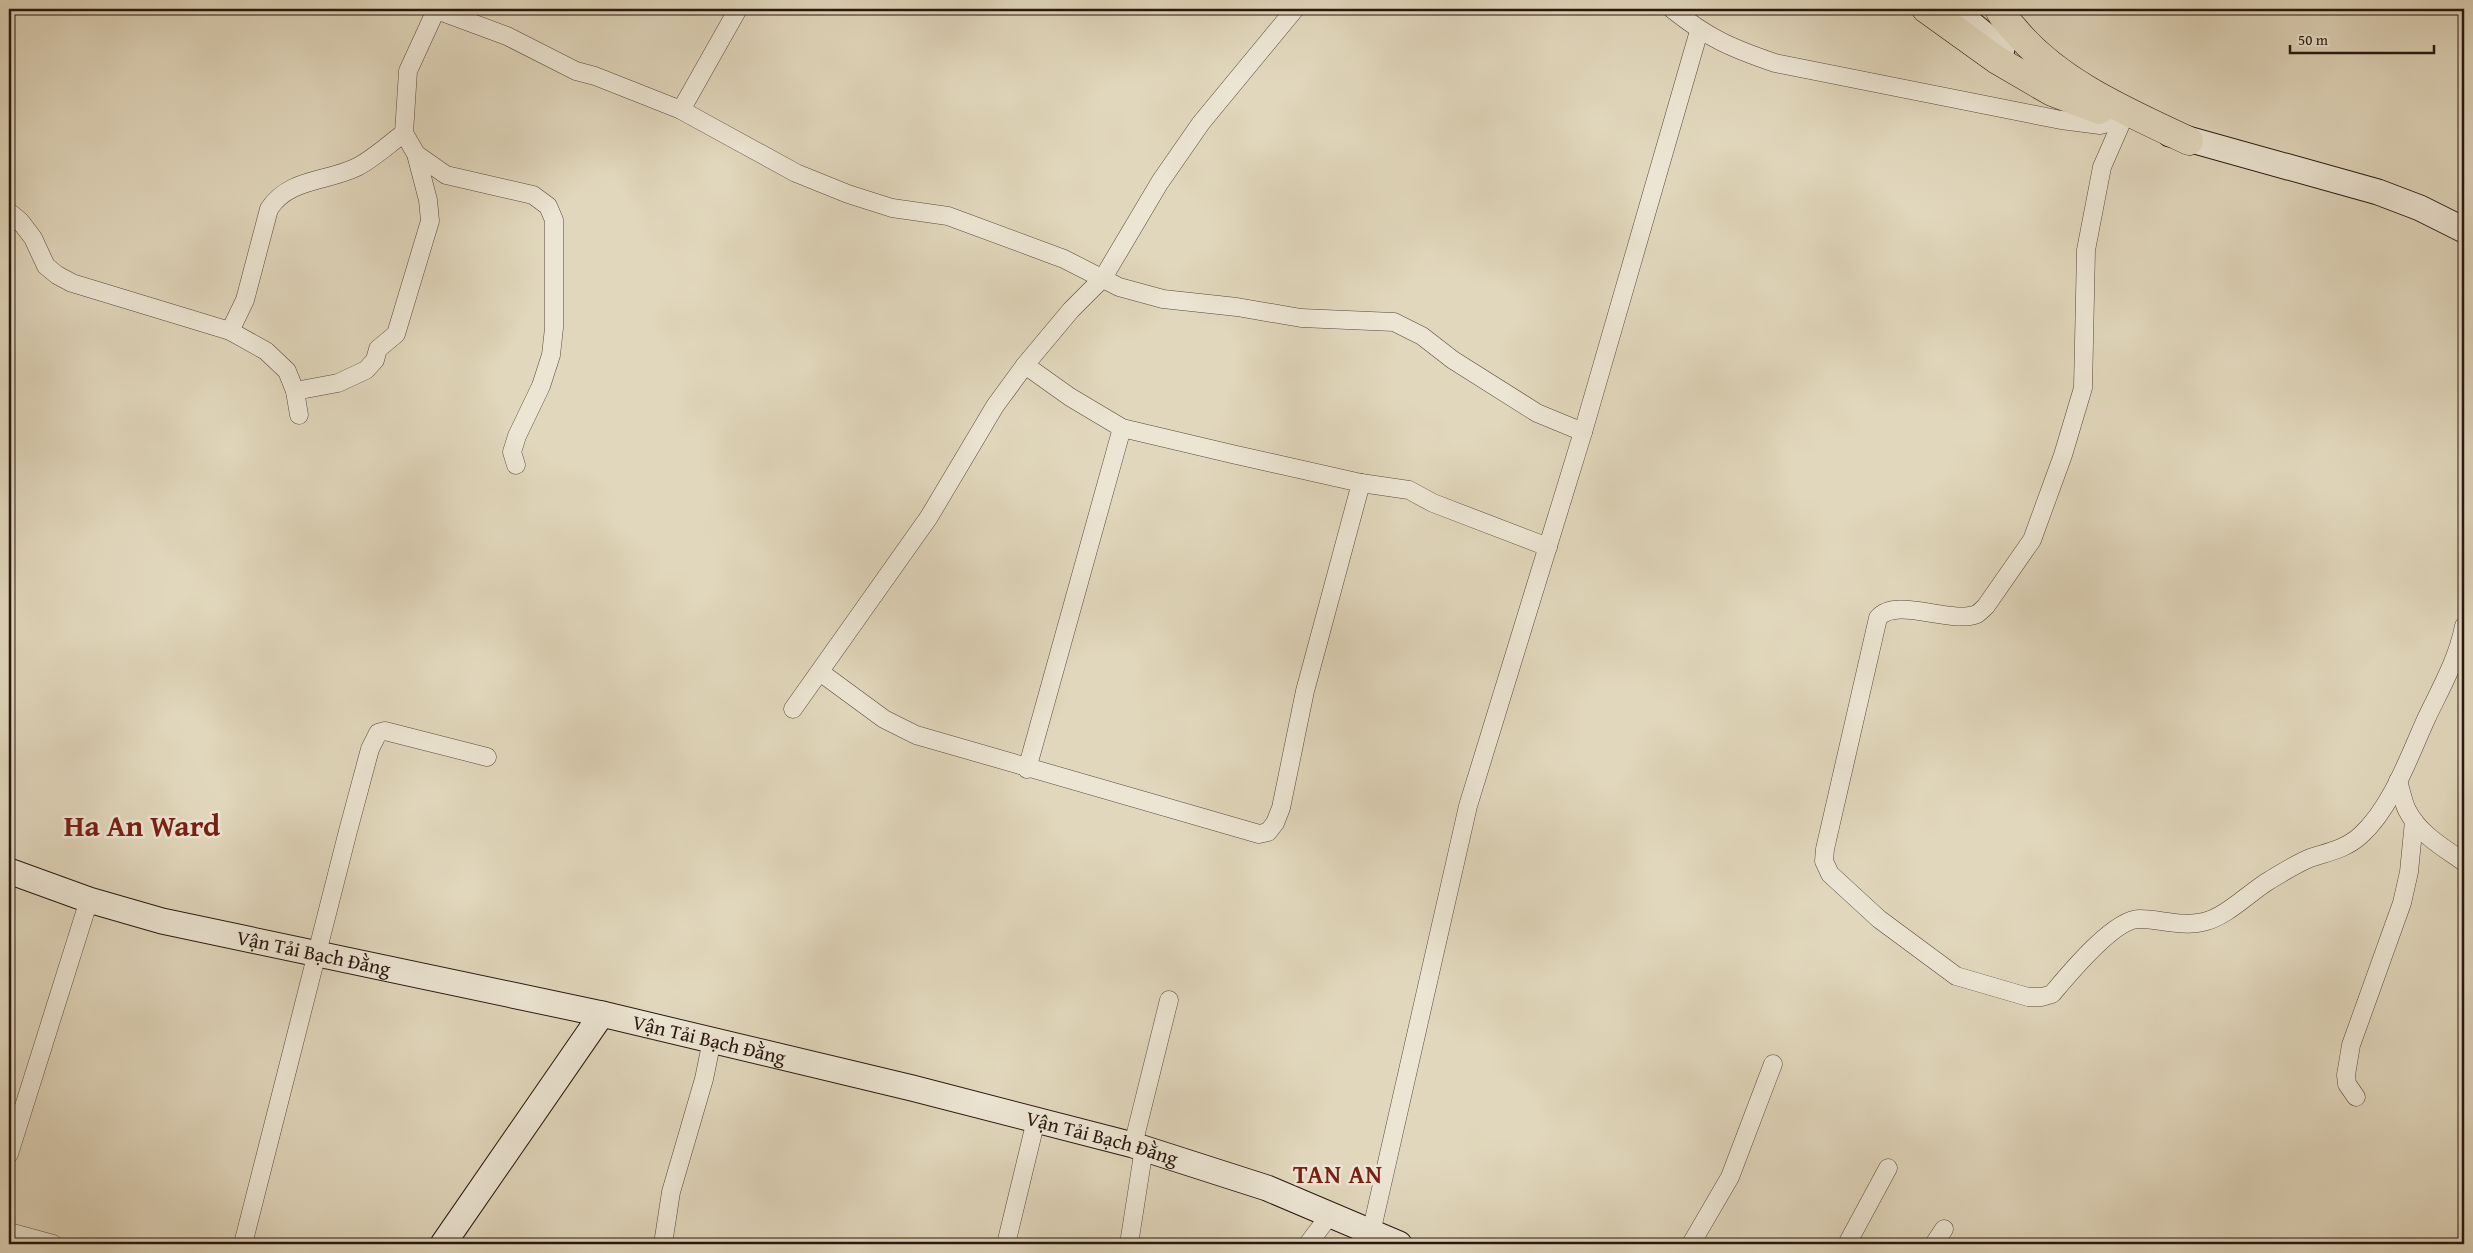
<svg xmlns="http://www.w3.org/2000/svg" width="2473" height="1253" viewBox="0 0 2473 1253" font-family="'Gentium Book Plus',serif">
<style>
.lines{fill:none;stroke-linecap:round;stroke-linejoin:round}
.street-casing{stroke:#57473a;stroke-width:19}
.secondary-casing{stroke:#29170f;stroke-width:27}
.highway-casing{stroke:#29170f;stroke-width:29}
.street{stroke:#ece5d3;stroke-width:18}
.secondary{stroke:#ece5d3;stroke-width:25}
.highway{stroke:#e1d7bc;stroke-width:28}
.labels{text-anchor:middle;stroke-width:5;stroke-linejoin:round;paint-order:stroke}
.street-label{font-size:20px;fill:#29170f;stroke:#ece5d3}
.district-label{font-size:25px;font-weight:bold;letter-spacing:1px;fill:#7a1f14;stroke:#ece5d3}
.town-label{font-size:30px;font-weight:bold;fill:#7a1f14;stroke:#ece5d3}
</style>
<rect width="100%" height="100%" fill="#e1d7bc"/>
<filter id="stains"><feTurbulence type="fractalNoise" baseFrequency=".004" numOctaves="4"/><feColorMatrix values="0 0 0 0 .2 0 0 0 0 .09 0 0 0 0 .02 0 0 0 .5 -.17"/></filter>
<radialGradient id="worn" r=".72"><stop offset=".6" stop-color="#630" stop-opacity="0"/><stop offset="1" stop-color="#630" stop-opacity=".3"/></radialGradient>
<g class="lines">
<g class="street-casing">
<g id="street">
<path d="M434,9L507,36L576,71L595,76L681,110L796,173L848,194L892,208L948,216L1064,259L1119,287L1163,299L1237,307L1301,318L1394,322L1422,336L1453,360L1537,413L1583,432"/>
<path d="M1672,9C1708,38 1731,48 1775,63L2061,120L2100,125L2123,119"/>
<path d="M681,110L738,9"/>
<path d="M2123,119L2102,167L2086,250L2083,388L2080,398L2063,455L2032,540L1986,606C1983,609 1980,612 1977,614C1952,625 1896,596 1878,618L1825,849L1824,861L1830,874L1879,919L1956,976L2028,997H2042L2052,994C2068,975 2114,919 2139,919C2160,919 2182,927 2203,922C2225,918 2251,891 2270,880C2283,872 2296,864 2310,858C2328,852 2346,849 2361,835C2392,807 2410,754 2427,717C2441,688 2458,658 2464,626"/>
<path d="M416,154L446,175L533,195L548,206L554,220V328L551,355L541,386L517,436L512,452L516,465"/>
<path d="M9,212L20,221L33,238L46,266L57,275L72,283L230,331L266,351L287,371L295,391L299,415"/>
<path d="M230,331L245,300L269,209C289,178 327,182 357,167C373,159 389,144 404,133"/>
<path d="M1025,365L1070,397L1122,428L1232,454L1361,483L1409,490L1433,503L1548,547"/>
<path d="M295,391L338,383L366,370L375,360L378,349L396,334L430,221L428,200L416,154L404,133L408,71L436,10"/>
<path d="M820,672L884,719L916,735L1259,834L1268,832L1275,823L1281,808L1305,691L1361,483"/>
<path d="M793,709L929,517L995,406L1025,365L1071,310L1103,278L1160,182L1201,123L1295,9"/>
<path d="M1027,769L1122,428"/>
<path d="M2398,781C2401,790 2403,802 2407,810C2419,834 2444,848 2464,862"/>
<path d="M2356,1097L2347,1084L2346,1075L2351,1045L2402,903L2409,872L2414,821"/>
<path d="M1133,1145L1169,1000"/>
<path d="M9,1154L89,900"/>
<path d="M9,1232L53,1244"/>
<path d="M1371,1233L1468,806L1583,432L1699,31"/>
<path d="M243,1244L348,831L370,749L378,733L385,731L487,757"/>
<path d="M663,1244L671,1192L704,1079L712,1040"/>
<path d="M1006,1244L1036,1120"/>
<path d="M1129,1244L1144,1148"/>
<path d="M1308,1244L1329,1216"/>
<path d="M1691,1244L1730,1177L1773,1064"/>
<path d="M1847,1244L1888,1168"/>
<path d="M1934,1244L1944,1229"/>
</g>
</g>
<g class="secondary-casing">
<g id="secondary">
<path d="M1953,9L2002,49"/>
<path d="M2170,134L2378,192L2420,208L2464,230"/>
<path id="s1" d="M9,871L89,900L162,921L602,1014L912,1088L1133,1145L1267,1188L1399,1244"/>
<path d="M443,1244L602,1014"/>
</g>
</g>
<g class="highway-casing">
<g id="highway">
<path d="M1926,9L1997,60L2052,92L2099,110"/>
<path d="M1999,9C2002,17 2009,23 2015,30C2059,83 2128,112 2189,141"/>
</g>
</g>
<use href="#street" class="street"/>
<use href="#secondary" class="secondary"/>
<use href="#highway" class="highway"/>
</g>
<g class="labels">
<g class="street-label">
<text dy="7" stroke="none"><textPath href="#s1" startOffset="316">Vận Tải Bạch Đằng</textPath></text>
<text dy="7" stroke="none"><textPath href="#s1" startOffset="721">Vận Tải Bạch Đằng</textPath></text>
<text dy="7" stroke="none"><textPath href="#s1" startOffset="1126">Vận Tải Bạch Đằng</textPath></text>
</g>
<g class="district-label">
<text x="1338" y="1183">TAN AN</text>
</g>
<g class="town-label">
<text x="142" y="836">Ha An Ward</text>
</g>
</g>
<rect width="2473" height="1253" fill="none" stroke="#e1d7bc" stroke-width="30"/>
<rect x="10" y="10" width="2453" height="1233" fill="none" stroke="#29170f" stroke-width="2.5"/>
<rect x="15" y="15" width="2443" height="1223" fill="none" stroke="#29170f"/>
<path d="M2290 45v8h144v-8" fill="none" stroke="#29170f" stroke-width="2.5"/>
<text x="2298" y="45" font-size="15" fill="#29170f" stroke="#ece5d3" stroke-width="4" paint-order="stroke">50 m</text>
<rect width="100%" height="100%" filter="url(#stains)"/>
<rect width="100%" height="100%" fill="url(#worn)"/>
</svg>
